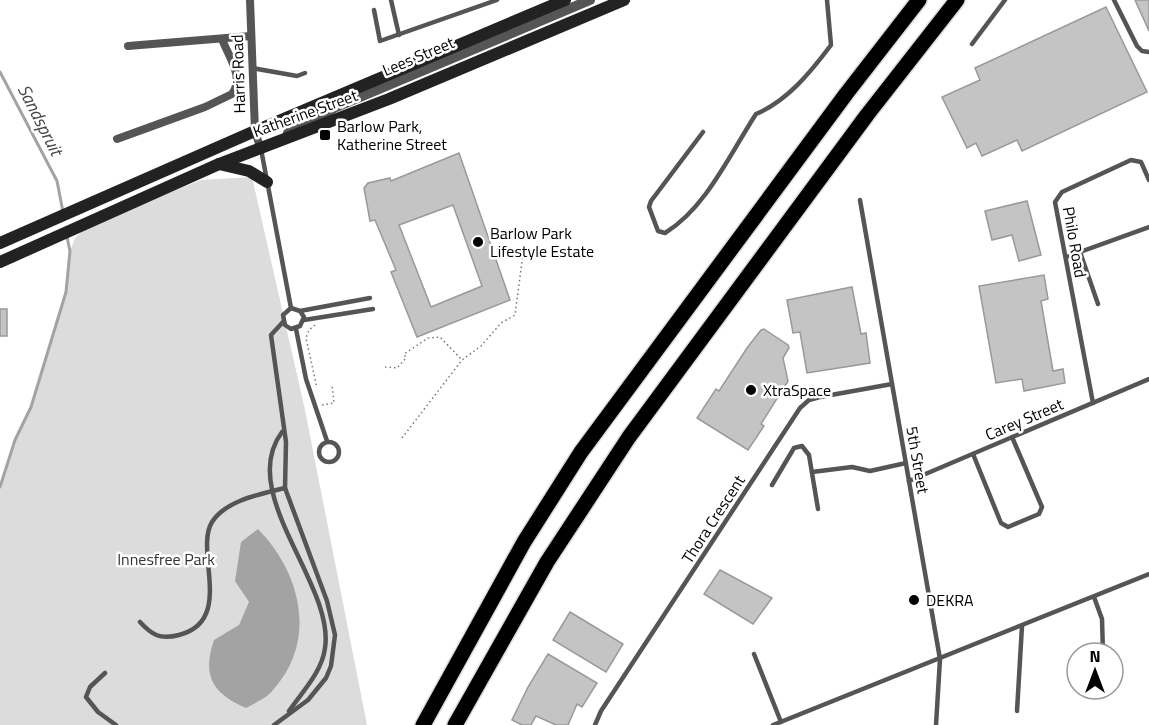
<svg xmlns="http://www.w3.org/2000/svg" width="1149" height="725" viewBox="0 0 1149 725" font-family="'Titillium Web',sans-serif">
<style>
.green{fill:#dcdcdc}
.water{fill:#a3a3a3}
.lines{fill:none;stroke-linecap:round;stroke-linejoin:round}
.stream{stroke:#a3a3a3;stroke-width:3}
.building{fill:#c4c4c4;stroke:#999;stroke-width:1.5;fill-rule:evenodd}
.motorway-casing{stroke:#dbdbdb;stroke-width:18}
.path{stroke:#777;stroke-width:1.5;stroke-dasharray:1.5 3;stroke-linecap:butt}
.service{stroke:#555;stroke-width:4.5}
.minor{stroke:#555;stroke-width:8}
.tertiary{stroke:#555;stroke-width:10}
.secondary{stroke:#222;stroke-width:12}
.motorway{stroke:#000;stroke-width:15}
.poi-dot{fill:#000;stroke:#fff;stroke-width:2}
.labels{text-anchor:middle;stroke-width:5;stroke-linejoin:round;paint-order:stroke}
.street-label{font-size:16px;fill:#000;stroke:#fff}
.poi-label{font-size:16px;fill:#000;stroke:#fff;text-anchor:start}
.park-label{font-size:16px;fill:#333;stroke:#fff}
.water-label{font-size:18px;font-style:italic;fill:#444;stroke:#fff}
</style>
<rect width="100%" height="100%" fill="#fff"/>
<path class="green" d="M252,177L305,410L367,725H0V487L15,440L31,407L66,292L70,251L75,238L89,225L201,180Z"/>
<path class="water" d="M258,529C301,573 318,640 273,690C267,698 255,703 246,708C212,693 202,676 214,640L239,625L249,602L235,581L241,542Z"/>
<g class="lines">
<g class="stream">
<path d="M0,72L57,181L63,212"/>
<path d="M0,487L15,440L31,407L66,292L70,251L67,237"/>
</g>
</g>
<g class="building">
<path d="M1135,0H1149V31Z"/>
<path d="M1106,7L1147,92L1022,151L1017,140L982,156L976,143L967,148L942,97L980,80L975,68Z"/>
<path d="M459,153L510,300L417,337L391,272L396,270L375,220L370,221L364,188L368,183L390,178L391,181ZM453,205L482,286L431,307L399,225Z"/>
<path d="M1027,201L1041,255L1019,261L1012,235L992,240L985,211Z"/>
<path d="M1044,275L1048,299L1041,301L1053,371L1063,369L1065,383L1024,391L1022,379L996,383L979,286Z"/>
<path d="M852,287L861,334L866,333L870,363L807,373L800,332L793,333L787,300Z"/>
<rect x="0" y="309" width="7" height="27"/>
<path d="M764,329L788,345L789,348L783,358L788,381L761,424L764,426L748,450L697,418L716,389L719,391L747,348L761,330Z"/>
<path d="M720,570L772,598L753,624L704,594Z"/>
<path d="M570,612L623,644L606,672L553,640Z"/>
<path d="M548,654L597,683L582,707L577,704L568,725H556L536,716L531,725H522L512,720L528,687Z"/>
</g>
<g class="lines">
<g class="motorway-casing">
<g id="motorway">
<path d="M423,725L524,542L581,452L846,94L919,0"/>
<path d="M455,725L547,562L629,437L867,115L957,0"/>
</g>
</g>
<g class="path">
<path d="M315,325L309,330L306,338L317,388"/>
<path d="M385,367L397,368L406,358L404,354L428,338L440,337L462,360"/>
<path d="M322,405L334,403L332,385"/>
<path d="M402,438L462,360L481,346L501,323L515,315L523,254"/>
</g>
<g class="service">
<path d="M391,0L399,35"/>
<path d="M1114,0L1137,46L1142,51L1149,52"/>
<path d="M374,10L380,41L497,0"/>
<path d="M972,44L1005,0"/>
<path d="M252,68L297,76L305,73"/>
<path d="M703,132L651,201L649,207L658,231L665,233C706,208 730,154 756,114C787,101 810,73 831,45L827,0"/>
<path d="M261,149L291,308"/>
<path d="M860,200L940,659L936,725"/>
<path d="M1080,252L1098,304"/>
<path d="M1066,257L1149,227"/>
<path d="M300,311L304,317L300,326L291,329L285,325L283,315L291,308L300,311L370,298"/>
<path d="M304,320L373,309"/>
<path d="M296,329L306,379L327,441"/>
<path d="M1093,403L1055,202L1062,192L1131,160L1141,162L1149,180"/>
<path d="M282,432C236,493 335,584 325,648C322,672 302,692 289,711"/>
<circle cx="329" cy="452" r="10"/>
<path d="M973,454L1001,523L1008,527L1039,514L1042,507L1012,437"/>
<path d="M812,472L852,467L870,471L906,463"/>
<path d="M909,481L1149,379"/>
<path d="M772,485L794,448L802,446L809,455L818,509"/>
<path d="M1094,597L1102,619L1103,653"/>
<path d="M140,622C152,635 160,640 179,635C235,621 194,551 212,522C226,500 261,494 285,488"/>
<path d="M754,654L781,722"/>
<path d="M105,673L90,687L86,697L98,712L116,725"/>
<path d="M1017,711L1022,626"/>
<path d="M274,725L308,700L326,678L331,666L335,635L327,601L285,488L286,442L271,335L283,322"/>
<path d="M595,725L601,711L800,408L809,400L820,397L892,384"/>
<path d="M773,725L1149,574"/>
</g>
<g class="minor">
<path d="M250,0L255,131L260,147"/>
<path d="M128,46L251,36"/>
<path d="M117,139L205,107L232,94C245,77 228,56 222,39"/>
</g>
<path class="tertiary" d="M288,133L334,108L590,0"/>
<g class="secondary">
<path d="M219,164L249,171L267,182"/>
<path d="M0,243L255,131L565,0"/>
<path d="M0,262L219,164L389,99L624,0"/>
</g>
<use href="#motorway" class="motorway"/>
</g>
<g class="poi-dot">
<rect x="319" y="129" width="12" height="12" rx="3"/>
<circle cx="478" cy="242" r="6"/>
<circle cx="751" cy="390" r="6"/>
<circle cx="914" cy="600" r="6"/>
</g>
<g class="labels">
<g class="street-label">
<text transform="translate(418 56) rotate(-23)" y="6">Lees Street</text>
<text transform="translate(238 74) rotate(-92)" y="6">Harris Road</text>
<text transform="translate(305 113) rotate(-20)" y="6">Katherine Street</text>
<text transform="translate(1075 242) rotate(80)" y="6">Philo Road</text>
<text transform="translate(1024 419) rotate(-23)" y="6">Carey Street</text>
<text transform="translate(918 460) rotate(80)" y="6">5th Street</text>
<text transform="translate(713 519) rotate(-57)" y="6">Thora Crescent</text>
</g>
<g class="poi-label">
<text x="337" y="132">Barlow Park,<tspan x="337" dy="18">Katherine Street</tspan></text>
<text x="490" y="239">Barlow Park<tspan x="490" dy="18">Lifestyle Estate</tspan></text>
<text x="763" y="396">XtraSpace</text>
<text x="926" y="606">DEKRA</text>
</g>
<g class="park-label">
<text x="166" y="565">Innesfree Park</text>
</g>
<g class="water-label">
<text transform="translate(40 120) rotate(63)" y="6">Sandspruit</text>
</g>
</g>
<g transform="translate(1095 671)"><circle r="28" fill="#ffffff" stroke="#999999" stroke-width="1.5"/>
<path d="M0-4.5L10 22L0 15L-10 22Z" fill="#000000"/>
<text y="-9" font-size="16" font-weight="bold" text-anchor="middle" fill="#000000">N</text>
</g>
</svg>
